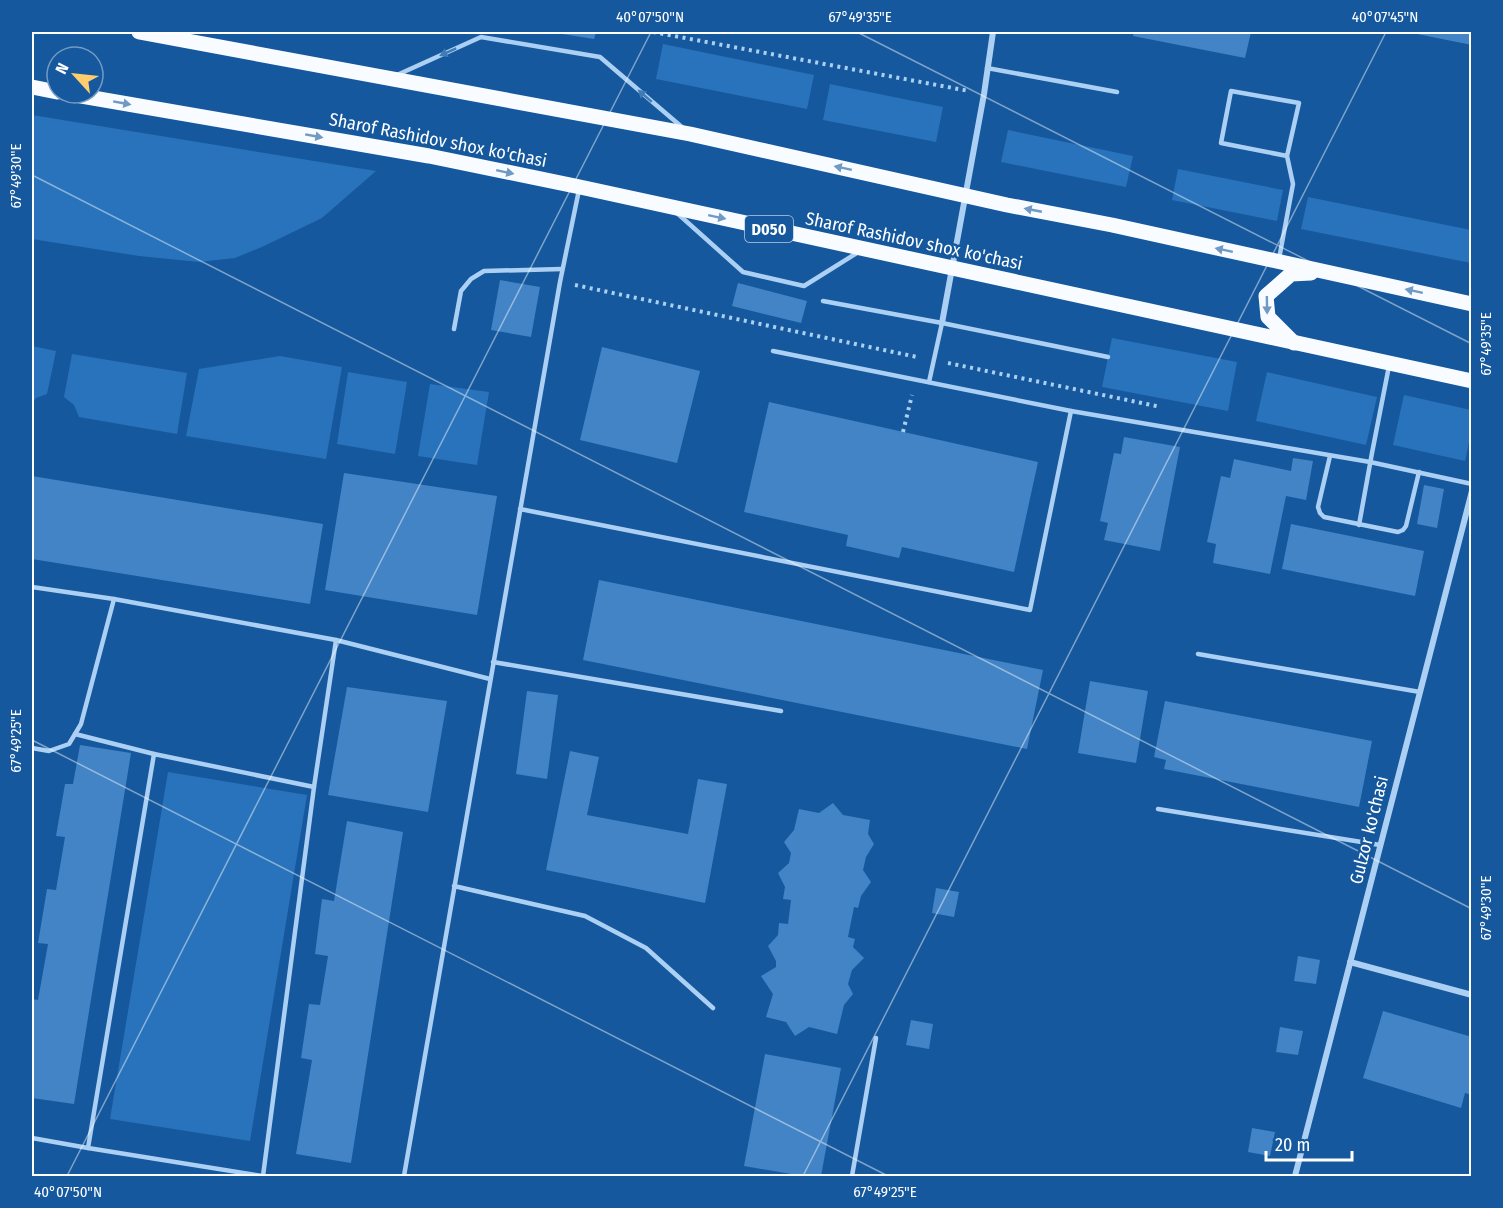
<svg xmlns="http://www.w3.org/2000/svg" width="1503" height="1208" viewBox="0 0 1503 1208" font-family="'Fira Sans Condensed',sans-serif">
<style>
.green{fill:#2873bb}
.building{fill:#4284c5}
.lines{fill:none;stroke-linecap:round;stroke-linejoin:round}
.path{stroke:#acd0f3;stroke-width:4;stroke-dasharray:3 4.5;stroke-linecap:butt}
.service{stroke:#acd0f3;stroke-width:4.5}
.minor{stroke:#acd0f3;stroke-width:6}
.primary{stroke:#f8fbff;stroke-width:15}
.oneway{fill:#427cb7}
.oneway2{fill:#7099c4}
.ticks{fill:none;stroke:#fff;stroke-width:1.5;stroke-opacity:0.45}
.labels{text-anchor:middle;stroke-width:5;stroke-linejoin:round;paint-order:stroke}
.shield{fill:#15589d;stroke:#b9cde2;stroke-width:1.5}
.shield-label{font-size:16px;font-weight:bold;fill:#fff}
.street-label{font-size:18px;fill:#fff;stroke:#15589d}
.neatline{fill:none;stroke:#fff;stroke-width:2}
.ticks-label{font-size:15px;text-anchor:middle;fill:#fff}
</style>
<rect width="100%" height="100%" fill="#15589d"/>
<g class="green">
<path d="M663,44L814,75L807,109L656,79Z"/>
<path d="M830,84L943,107L936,142L823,120Z"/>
<path d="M32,115L376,171L322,218L264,246L235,258L199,262L139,256L32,239Z"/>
<path d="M1008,130L1133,156L1126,187L1001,162Z"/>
<path d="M1178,169L1283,190L1277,221L1172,200Z"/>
<path d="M1308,197L1471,230V263L1301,229Z"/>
<path d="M1112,338L1237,362L1228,411L1102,387Z"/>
<path d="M32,346L56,351L47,394L36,398L32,403Z"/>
<path d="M72,354L187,373L177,434L79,417L74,405L64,397Z"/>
<path d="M280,356L342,367L326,459L186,436L199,369Z"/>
<path d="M348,372L407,382L395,454L337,444Z"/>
<path d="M1267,372L1377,397L1366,445L1256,421Z"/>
<path d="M430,384L489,392L477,465L418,456Z"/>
<path d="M1404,395L1471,410V433L1465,461L1393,445Z"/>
<path d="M168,772L307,795L250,1141L110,1119Z"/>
</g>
<g class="building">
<path d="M556,32H596L594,39L556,33Z"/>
<path d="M1134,32H1251L1245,58L1133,36Z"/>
<path d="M1412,32H1472V45L1412,33Z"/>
<path d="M500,280L540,287L531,337L491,330Z"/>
<path d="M738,283L807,301L801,323L732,306Z"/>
<path d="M602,347L700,371L677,463L580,440Z"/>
<path d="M769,402L1038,462L1014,572L902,547L899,558L846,546L848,535L744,512Z"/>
<path d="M1124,437L1180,447L1160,551L1104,540L1108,523L1100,521L1114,453L1121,454Z"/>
<path d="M1293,458L1313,461L1306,500L1286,496L1270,574L1213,563L1216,544L1207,542L1221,476L1230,478L1234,459L1291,471Z"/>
<path d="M344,473L497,496L477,615L325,590Z"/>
<path d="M32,476L323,524L310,604L32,559Z"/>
<path d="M1424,485L1444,489L1437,528L1417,524Z"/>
<path d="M1291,524L1424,551L1415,596L1282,569Z"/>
<path d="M599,580L1043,670L1027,749L583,660Z"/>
<path d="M1090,681L1148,691L1136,763L1078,753Z"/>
<path d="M347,687L447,701L428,812L328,795Z"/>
<path d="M527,691L558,695L547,779L516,774Z"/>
<path d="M1165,701L1372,741L1359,807L1164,769L1166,760L1154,757Z"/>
<path d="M80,745L131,753L74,1104L32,1098V999L38,1000L48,944L38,943L47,889L56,890L65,837L56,836L65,784H73Z"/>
<path d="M570,751L599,757L587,815L688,834L698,779L727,784L705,903L546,870Z"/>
<path d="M833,803L843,815L870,820L868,834L874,844L866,857L863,870L871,882L861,896L858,908L854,907L848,937L855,939L853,947L864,958L852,970L848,984L853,994L844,1005L837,1034L809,1027L795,1036L786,1022L766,1017L773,994L761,976L776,967V961L768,946L778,935L779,923L788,924L791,900L783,899L785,887L778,873L789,863L791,853L784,842L794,830L799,809L819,813Z"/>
<path d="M347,821L403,832L351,1163L296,1154L312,1060L301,1058L309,1004L320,1005L328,956L315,954L322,899L334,901Z"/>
<path d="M936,888L959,892L954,917L932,913Z"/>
<path d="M1298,956L1320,960L1316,984L1294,981Z"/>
<path d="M1383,1011L1472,1037V1095L1465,1093L1461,1108L1363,1078Z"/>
<path d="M911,1020L933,1024L929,1049L906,1045Z"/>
<path d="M1280,1027L1303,1031L1298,1055L1276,1052Z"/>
<path d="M765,1054L841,1068L821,1176H803L744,1166Z"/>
<path d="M1252,1128L1275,1132L1270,1156L1248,1152Z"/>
</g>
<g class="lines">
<g class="path">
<path d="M653,32L969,91"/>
<path d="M575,285L917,357"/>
<path d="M948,363L1161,407"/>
<path d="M903,432L912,395"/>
</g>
<g class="service">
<path d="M987,68L1117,92"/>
<path d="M397,75L481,37L600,57L683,128"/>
<path d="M677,213L743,272L804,286L860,251"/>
<path d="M1279,259L1293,184L1287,156L1221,143L1231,91L1299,103L1287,156"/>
<path d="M823,301L942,323L1108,357"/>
<path d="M454,329L461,291L471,279L484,271L562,269"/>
<path d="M773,351L1071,411"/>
<path d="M929,382L942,323"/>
<path d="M1330,456L1318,507L1320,513L1324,517L1398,532L1403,530L1406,526L1419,472"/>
<path d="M520,509L1030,610L1071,411L1370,462L1472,484"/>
<path d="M1359,525L1372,453L1389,366"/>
<path d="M32,587L114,599"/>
<path d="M1198,654L1420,692"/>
<path d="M493,662L781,711"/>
<path d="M75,734L154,754"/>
<path d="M32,748L49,751L69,744L81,724L114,599L336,640"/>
<path d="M1158,809L1380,845"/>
<path d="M454,886L585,916L646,948L713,1008"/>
<path d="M32,1138L88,1148"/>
<path d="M262,1176L88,1148L154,754L314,787"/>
<path d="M263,1176L314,787L336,640L490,679"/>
<path d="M404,1176L560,282L579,190"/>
<path d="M852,1176L876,1038"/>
</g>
<g class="minor">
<path d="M942,323L984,94L993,32"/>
<path d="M1350,962L1472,995"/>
<path d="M1295,1176L1472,491"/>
</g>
<g class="primary">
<path d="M139,32L690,134L1007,205L1112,225L1472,304"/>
<path d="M32,87L57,92"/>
<path d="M64,93L429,156L580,187L1472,381"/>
<path d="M1294,343L1268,317L1266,296L1291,274L1311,273"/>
</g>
</g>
<defs><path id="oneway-solid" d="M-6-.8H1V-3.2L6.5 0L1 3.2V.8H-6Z" transform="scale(1.5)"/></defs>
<g class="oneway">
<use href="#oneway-solid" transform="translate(448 52) rotate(156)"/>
<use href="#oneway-solid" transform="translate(645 96) rotate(-139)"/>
</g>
<g class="oneway2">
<use href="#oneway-solid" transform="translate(122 103) rotate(10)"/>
<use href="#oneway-solid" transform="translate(314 136) rotate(10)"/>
<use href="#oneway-solid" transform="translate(843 168) rotate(-168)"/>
<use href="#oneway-solid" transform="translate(505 172) rotate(12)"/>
<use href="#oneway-solid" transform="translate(1033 210) rotate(-169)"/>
<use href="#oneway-solid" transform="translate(717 217) rotate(12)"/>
<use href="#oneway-solid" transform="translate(1224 250) rotate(-168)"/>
<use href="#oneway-solid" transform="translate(1414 291) rotate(-168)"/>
<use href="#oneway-solid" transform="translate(1267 305) rotate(89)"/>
</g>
<path class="ticks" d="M857,32L1472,344M32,175L1472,909M32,740L888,1176M67,1176L651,32M803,1176L1386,32"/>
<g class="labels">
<rect class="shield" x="745" y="216" width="48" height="26" rx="4.5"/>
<g class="shield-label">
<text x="769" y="235">D050</text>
</g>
<g class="street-label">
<text transform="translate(438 140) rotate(11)" y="6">Sharof Rashidov shox ko'chasi</text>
<text transform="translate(914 241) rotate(12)" y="6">Sharof Rashidov shox ko'chasi</text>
<text transform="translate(1369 830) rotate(-76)" y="6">Gulzor ko'chasi</text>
</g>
</g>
<rect width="1503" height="1208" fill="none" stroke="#15589d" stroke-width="66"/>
<g transform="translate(75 75) rotate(297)"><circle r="28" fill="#15589d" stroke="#739bc4" stroke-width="1.5"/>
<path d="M0-4.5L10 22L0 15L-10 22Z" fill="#ffcd6e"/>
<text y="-9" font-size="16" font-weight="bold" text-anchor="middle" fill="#ffffff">N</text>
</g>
<path d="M1266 1151v9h86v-9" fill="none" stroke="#ffffff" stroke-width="3"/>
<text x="1275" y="1151" font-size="18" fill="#ffffff" stroke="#15589d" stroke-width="4.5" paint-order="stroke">20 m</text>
<rect x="33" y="33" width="1437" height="1142" class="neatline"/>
<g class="ticks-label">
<text x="650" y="22">40°07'50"N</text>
<text x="860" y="22">67°49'35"E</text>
<text x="1385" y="22">40°07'45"N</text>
<text transform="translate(16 176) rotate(-90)" y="5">67°49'30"E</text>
<text transform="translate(1486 344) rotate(-90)" y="5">67°49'35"E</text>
<text transform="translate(16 741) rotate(-90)" y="5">67°49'25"E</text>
<text transform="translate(1486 908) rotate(-90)" y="5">67°49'30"E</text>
<text x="68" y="1197">40°07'50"N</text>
<text x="885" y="1197">67°49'25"E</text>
</g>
</svg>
